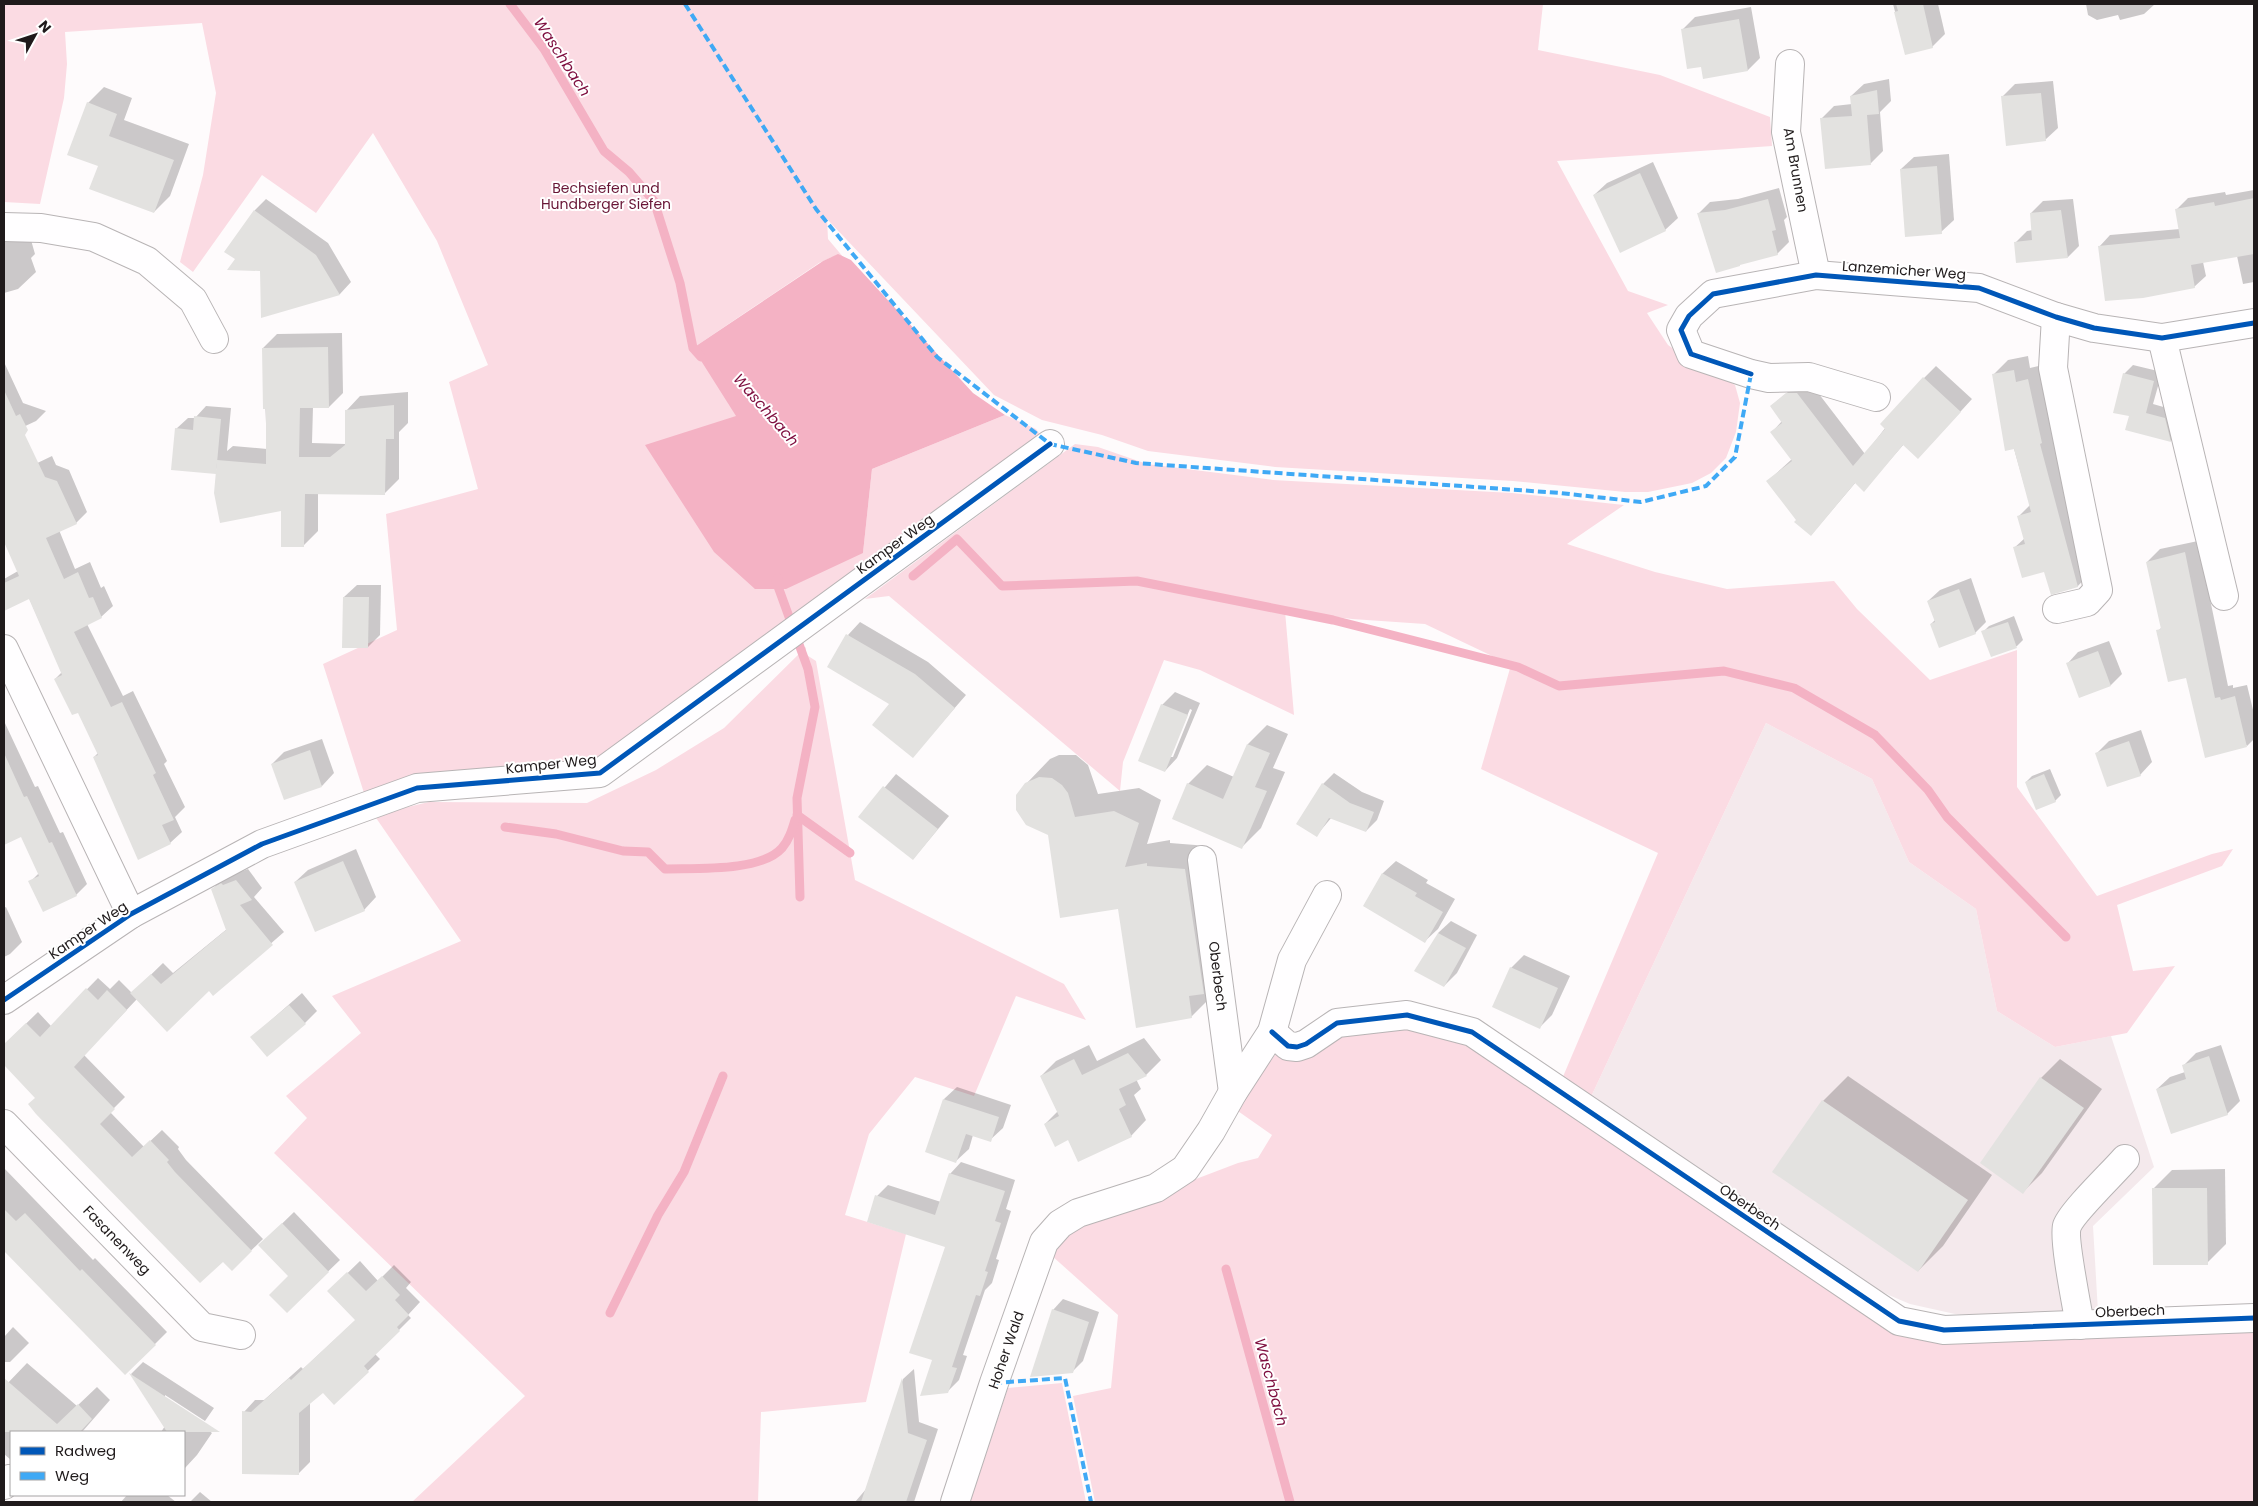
<svg xmlns="http://www.w3.org/2000/svg" width="2258" height="1506" viewBox="0 0 2258 1506" font-family="Poppins,sans-serif">
<style>
.built{fill:#f4e9ec}
.green{fill:#fbdbe3}
.water{fill:#f4b2c4}
.shadow{fill:#0003;fill-rule:evenodd}
.lines{fill:none;stroke-linecap:round;stroke-linejoin:round}
.stream{stroke:#f4b2c4;stroke-width:9}
.building{fill:#e3e2e0}
.minor-casing{stroke:#b8b4b5;stroke-width:30}
.minor{stroke:#fffeff;stroke-width:28}
.quiet{stroke:#3fa9f5;stroke-width:4;stroke-dasharray:8 4;stroke-linecap:butt}
.cycleway-casing{stroke:#fff;stroke-width:8}
.cycleway{stroke:#0057b8;stroke-width:5}
.labels{text-anchor:middle;stroke-width:4;stroke-linejoin:round;paint-order:stroke}
.street-label{font-size:14px;fill:#1f1a1b;stroke:#fff}
.park-label{font-size:14px;fill:#681636;stroke:#fff}
.water-label{font-size:15px;font-style:italic;fill:#7e0e3f;stroke:#fff}
</style>
<rect width="100%" height="100%" fill="#fefbfc"/>
<path class="built" d="M1766,723L1872,779L1909,862L1976,909L1997,1011L2055,1047L2111,1036L2154,1167L2093,1226L2098,1312L1977,1315L1955,1314L1910,1304L1891,1296L1870,1286L1590,1099Z"/>
<g class="green">
<path d="M4,4H1543L1538,50L1660,75L1770,117L1772,146L1557,161L1628,291L1668,305L1647,313L1668,345L1682,355L1735,385L1740,403L1736,432L1726,458L1711,473L1692,483L1648,492H1625L1513,481L1275,467L1148,451L1102,435L1042,420L994,395L827,219L828,239L844,258L832,257L819,263L693,348L863,553L872,469L1005,415L1036,429L1041,436L581,780L364,793L323,664L397,630L386,514L478,489L449,382L488,365L437,241L373,133L316,213L262,175L193,272L180,262L203,175L216,93L202,23L65,32L67,64L64,98L40,204L4,202Z"/>
<path d="M1075,444L1098,447L1147,464L1273,480L1512,493L1624,505L1567,544L1655,572L1727,589L1834,581L1857,609L1930,680L2017,650V787L2097,896L2212,854L2233,849L2222,866L2117,905L2133,971L2175,966L2127,1033L2055,1047L1997,1011L1976,909L1909,862L1872,779L1766,723L1590,1099L1562,1079L1658,853L1481,769L1511,665L1425,624L1352,619L1285,611L1294,715L1200,670L1164,660L1123,762L1120,791L889,596L865,599Z"/>
<path d="M806,647L805,654L816,661L855,880L1064,984L1086,1020L1016,996L974,1096L915,1077L869,1134L845,1215L906,1234L866,1402L761,1412L758,1502H412L525,1396L274,1153L307,1118L286,1096L361,1033L332,996L461,941L374,815L429,802L587,803L656,770L724,728Z"/>
<path d="M1399,1026L1455,1034L1887,1324L1912,1338L1931,1341L2254,1329V1502H1095L1073,1396L1111,1388L1118,1315L1051,1255L1070,1227L1238,1163L1258,1158L1272,1135L1235,1109L1278,1051L1321,1036Z"/>
<path d="M1062,1383L1086,1502H970L1008,1388Z"/>
</g>
<path class="water" d="M838,254L851,260L973,393L1005,415L872,469L863,553L786,589H755L714,552L645,445L736,416L693,348L823,261Z"/>
<g class="shadow">
<path d="M1893,4H1938L1945,34L1932,47L1906,53Z"/>
<path d="M2086,4H2155L2144,14L2120,20L2118,15L2097,20L2088,15Z"/>
<path d="M1751,7L1760,58L1748,70L1704,78L1702,65L1682,30L1695,17Z"/>
<path d="M1889,79L1891,101L1880,112L1883,151L1870,164L1822,118L1834,106L1852,104L1851,96L1864,84Z"/>
<path d="M2053,81L2058,128L2045,140L2002,97L2015,84Z"/>
<path d="M104,87L132,98L124,120L189,144L170,196L154,212L100,165L88,103Z"/>
<path d="M1949,154L1954,220L1941,232L1901,169L1914,157Z"/>
<path d="M1653,162L1678,218L1665,230L1594,195L1607,183Z"/>
<path d="M1779,188L1787,217L1784,220L1789,242L1777,254L1698,214L1710,202L1738,199Z"/>
<path d="M2254,190V282L2243,284L2237,256L2203,262L2206,276L2194,287L2099,247L2110,235L2180,229L2177,209L2188,198L2225,192L2226,195Z"/>
<path d="M266,199L328,243L351,282L340,294L262,316L261,269L236,259L255,210Z"/>
<path d="M2073,199L2079,246L2068,257L2015,243L2027,231L2033,230L2031,213L2043,201Z"/>
<path d="M29,233L35,254L31,258L36,272L18,289L4,293V239Z"/>
<path d="M342,333L343,393L329,407H313L312,443L346,444V411L360,396L408,392V423L399,432V479L385,493L318,492V531L303,546L282,510L218,470L176,429L188,418H195L206,406L231,408L227,451L233,446L267,449L263,348L277,334Z"/>
<path d="M2028,356L2030,368L2043,365L2091,572L2077,587L2044,571L2014,548L2025,538L2019,516L2030,505L1993,375L2008,360Z"/>
<path d="M4,362L23,403L46,411L36,421L4,436Z"/>
<path d="M2133,365L2162,372L2153,404L2174,410L2179,432L2171,441L2130,415L2124,374Z"/>
<path d="M1936,366L1972,399L1930,445L1904,444L1864,490L1856,482L1811,535L1797,520L1768,481L1792,459L1772,432L1782,421L1771,406L1800,382L1809,381L1865,454L1924,378Z"/>
<path d="M52,456L56,465L69,470L87,512L76,523L59,530L75,569L90,562L101,588L104,586L113,606L101,617L87,624L123,696L133,691L167,761L164,764L185,807L175,817L182,832L170,843L94,757L98,753L79,711L55,679L62,672L29,598L5,609L4,608V579L18,571L4,539V479Z"/>
<path d="M2198,541L2228,686L2233,685V688L2247,685L2254,714V739L2247,746L2158,631L2162,627L2147,562L2160,549Z"/>
<path d="M1971,578L1986,622L1975,633L1931,624L1935,620L1928,601L1940,590Z"/>
<path d="M357,585H381L380,635L368,647L344,597Z"/>
<path d="M2014,616L2023,640L2017,646L1992,655L1983,632L1989,626Z"/>
<path d="M860,622L928,662L966,695L913,756L891,703L848,635Z"/>
<path d="M2109,641L2122,674L2111,685L2080,697L2068,663L2078,652Z"/>
<path d="M1175,692L1200,703L1177,758L1165,771L1162,705ZM1190,709L1192,710L1173,757H1170Z"/>
<path d="M4,721L35,787L38,786L60,833L63,832L87,884L76,895L30,882L39,873L22,835L5,843L4,840Z"/>
<path d="M1267,725L1288,734L1273,768L1285,772L1261,828L1242,847L1188,784L1207,765L1234,777L1248,744Z"/>
<path d="M2141,730L2152,762L2140,775L2097,753L2109,741Z"/>
<path d="M322,739L334,773L322,786L272,764L284,752Z"/>
<path d="M1059,755H1076L1088,765L1098,794L1139,788L1161,800L1147,844L1170,840V843L1208,846L1227,969L1215,993L1191,1017L1119,908L1049,834L1026,784L1050,759Z"/>
<path d="M2050,769L2061,795L2055,801L2026,782L2032,776Z"/>
<path d="M1334,773L1362,792L1384,801L1377,820L1366,831L1332,817L1316,836L1323,784Z"/>
<path d="M896,774L949,816L913,859L860,817Z"/>
<path d="M356,849L376,897L364,910L295,882L308,870Z"/>
<path d="M1396,861L1428,880L1426,883L1455,899L1438,929L1425,941L1364,906L1383,873Z"/>
<path d="M248,869L262,888L254,897L284,932L213,994L209,989L137,999L84,1055L125,1097L110,1112L144,1147L162,1130L179,1147L178,1149L186,1160L263,1239L232,1269L37,1098L4,1063V1045L38,1012L51,1026L98,978L110,989L119,980L132,993L163,963L173,973L227,929L213,889L224,877L234,873L235,874Z"/>
<path d="M6,907L22,942L10,954L4,957V908Z"/>
<path d="M1451,921L1477,935L1457,973L1444,986L1438,933Z"/>
<path d="M1524,955L1570,976L1552,1015L1540,1027L1511,968Z"/>
<path d="M302,993L317,1011L305,1023L252,1037Z"/>
<path d="M1144,1038L1161,1060L1146,1075L1136,1079L1141,1089L1134,1095L1146,1120L1131,1136L1068,1139L1045,1124L1058,1111L1041,1076L1056,1061L1089,1045L1097,1061Z"/>
<path d="M2221,1045L2240,1101L2227,1114L2157,1089L2170,1077L2185,1072L2183,1066L2196,1053Z"/>
<path d="M2060,1059L2102,1089L2042,1173L2023,1192L1982,1163L2041,1078Z"/>
<path d="M1848,1076L1992,1175L1943,1246L1918,1271L1823,1101Z"/>
<path d="M957,1087L1011,1105L1003,1128L990,1140L973,1135L969,1149L956,1161L944,1099Z"/>
<path d="M961,1162L1015,1180L1006,1209L1011,1211L996,1259L999,1260L992,1283L985,1290L963,1355L967,1356L959,1380L947,1392L933,1360L946,1246L877,1196L888,1185L941,1202L950,1174Z"/>
<path d="M4,1168L93,1260L95,1258L167,1332L125,1374L4,1249Z"/>
<path d="M2225,1169L2226,1244L2207,1263L2153,1189L2172,1170Z"/>
<path d="M294,1212L340,1260L287,1311L290,1276L260,1245Z"/>
<path d="M360,1261L378,1281L394,1265L411,1282L406,1288L420,1302L408,1315L411,1318L375,1354L380,1359L334,1404L323,1392L310,1402V1462L298,1474L244,1412L255,1400H264L301,1367L303,1369L356,1320L329,1291Z"/>
<path d="M1063,1299L1099,1312L1083,1361L1072,1372L1053,1310Z"/>
<path d="M13,1327L29,1343L10,1362H4V1337Z"/>
<path d="M143,1362L214,1408L205,1421L165,1395V1398L212,1433L197,1455L185,1468L184,1432H161L165,1426L131,1374Z"/>
<path d="M27,1363L77,1406L97,1387L110,1400L82,1432H11V1460L4,1454V1387Z"/>
<path d="M914,1369L919,1422L938,1429L914,1502H855L867,1488L903,1379Z"/>
<path d="M200,1492L212,1502H190Z"/>
<path d="M127,1495H167L176,1502H121Z"/>
</g>
<g class="lines">
<g class="stream">
<path d="M510,4L544,49L604,151L629,172L654,201L680,283L693,348L701,357"/>
<path d="M913,576L957,539L1002,586L1137,581L1333,620L1518,667L1559,686L1724,671L1794,688L1875,735L1928,790L1947,817L2066,937"/>
<path d="M778,578L776,581L808,669L815,707L797,798L800,897"/>
<path d="M797,815L850,853"/>
<path d="M505,827L556,834L623,851L648,852L665,869C696,868 761,872 782,848C789,840 792,830 795,820"/>
<path d="M1226,1269L1290,1502"/>
<path d="M610,1313L658,1215L684,1172L723,1076"/>
</g>
</g>
<g class="building">
<path d="M1896,4H1923L1933,48L1905,55L1894,12L1898,11Z"/>
<path d="M1739,19L1748,71L1703,79L1701,67L1687,69L1681,29Z"/>
<path d="M1877,90L1879,114L1867,115L1871,165L1825,169L1820,118L1852,116L1850,96Z"/>
<path d="M2041,93L2046,141L2006,146L2001,96Z"/>
<path d="M87,102L117,114L109,136L174,160L154,213L89,189L98,166L67,155Z"/>
<path d="M1937,166L1942,234L1905,237L1900,169Z"/>
<path d="M1640,173L1666,231L1620,253L1593,195Z"/>
<path d="M2254,198V254L2191,265L2195,288L2143,298L2105,301L2098,246L2180,238L2175,209L2214,202L2215,206Z"/>
<path d="M1768,199L1776,230L1772,231L1778,255L1740,265V266L1716,273L1697,213L1725,210Z"/>
<path d="M254,210L316,255L340,295L261,318L260,271L227,270L235,259L224,252Z"/>
<path d="M2061,210L2068,258L2016,263L2014,242L2032,240L2030,213Z"/>
<path d="M328,347L329,408H300L299,457H330L345,445V410L394,405V439H386L385,495L305,494L304,547H281V511L220,523L214,493L217,460L266,464V409H263L262,348Z"/>
<path d="M2014,370L2016,382L2028,379L2042,443L2040,444L2078,587L2051,595L2044,572L2022,578L2013,547L2025,544L2017,516L2031,512L2014,449L2005,451L1992,374Z"/>
<path d="M2123,373L2154,381L2146,413L2165,418L2171,442L2125,430L2129,416L2113,413Z"/>
<path d="M1923,377L1961,412L1918,459L1903,445L1864,492L1855,483L1811,536L1794,522L1796,520L1766,481L1792,461L1770,432L1782,423L1770,406L1786,393H1797L1853,466L1885,429L1880,424Z"/>
<path d="M4,390L16,416L20,414L28,430L25,435L45,477L57,481L77,524L46,538L64,579L78,572L89,598L93,597L102,618L74,632L111,707L122,702L156,773L153,775L174,820L162,825L171,844L138,860L93,757L98,755L78,713L72,715L54,679L62,675L29,599L4,611V583L19,576L4,542Z"/>
<path d="M194,416L221,419L216,474L171,470L175,428L193,430Z"/>
<path d="M2185,552L2215,698L2220,697L2221,700L2235,696L2247,747L2205,758L2186,678L2168,682L2156,630L2161,629L2146,562Z"/>
<path d="M1959,589L1976,634L1939,648L1930,624L1935,622L1927,601Z"/>
<path d="M343,597H369L368,648H342Z"/>
<path d="M2008,622L2017,648L1991,657L1981,631Z"/>
<path d="M846,634L915,674L955,708L913,758L872,725L889,704L827,667Z"/>
<path d="M2098,651L2111,686L2079,698L2066,663Z"/>
<path d="M1161,704L1188,715L1165,772L1138,761Z"/>
<path d="M2129,741L2141,776L2107,787L2095,753Z"/>
<path d="M1247,744L1270,753L1255,787L1267,791L1242,849L1172,819L1187,783L1223,799Z"/>
<path d="M310,750L322,787L284,800L271,764Z"/>
<path d="M4,753L24,797L27,796L49,843L52,842L77,896L43,912L28,881L39,876L21,837L4,845Z"/>
<path d="M2044,774L2056,802L2036,810L2025,782Z"/>
<path d="M1039,777L1052,778L1062,785L1068,793L1075,817L1114,811L1139,823L1125,867L1147,863V866L1185,869L1204,994L1189,996L1192,1018L1136,1028L1118,909L1060,918L1048,835L1026,825L1016,810V795L1025,783Z"/>
<path d="M1322,783L1350,803L1374,812L1366,832L1329,818L1317,837L1296,824Z"/>
<path d="M883,786L938,829L913,860L858,817Z"/>
<path d="M343,861L365,911L315,932L294,882Z"/>
<path d="M1382,873L1417,893L1415,896L1443,912L1425,943L1363,906Z"/>
<path d="M236,880L252,900L240,905L273,945L213,996L209,991L167,1032L130,993L151,974L161,984L226,930L211,889L221,883L223,885Z"/>
<path d="M1438,933L1466,948L1444,987L1414,971Z"/>
<path d="M1510,967L1558,988L1540,1029L1492,1007Z"/>
<path d="M86,988L98,1000L107,990L127,1010L74,1067L115,1109L100,1124L132,1157L150,1140L169,1160L167,1162L175,1172L252,1251L232,1271L223,1262L200,1283L36,1114L28,1104L35,1098L4,1065V1044L26,1023L40,1037Z"/>
<path d="M289,1005L306,1024L267,1057L250,1037Z"/>
<path d="M1128,1053L1147,1076L1119,1089L1126,1105L1119,1109L1132,1137L1078,1162L1068,1140L1055,1147L1044,1124L1059,1116L1040,1076L1074,1059L1082,1075Z"/>
<path d="M2209,1056L2228,1115L2171,1134L2156,1089L2186,1079L2182,1065Z"/>
<path d="M2040,1077L2084,1108L2023,1194L1980,1163Z"/>
<path d="M943,1099L999,1117L991,1142L966,1134L956,1163L925,1152Z"/>
<path d="M1822,1100L1968,1200L1918,1272L1772,1172Z"/>
<path d="M949,1173L1005,1191L995,1221L1001,1223L985,1271L988,1272L980,1296L976,1295L952,1367L957,1368L948,1393L920,1396L932,1360L909,1353L945,1247L867,1222L875,1195L935,1215Z"/>
<path d="M2152,1188H2207L2208,1265H2153Z"/>
<path d="M4,1209L16,1221L25,1213L80,1271L82,1269L156,1345L125,1375L4,1251Z"/>
<path d="M282,1223L329,1272L287,1313L269,1295L288,1276L258,1245Z"/>
<path d="M347,1272L366,1291L382,1276L400,1295L395,1300L409,1315L397,1327L400,1331L364,1366L369,1372L334,1405L323,1393L299,1413V1475L242,1474V1411L251,1412L289,1378L291,1380L355,1320L327,1291Z"/>
<path d="M1052,1309L1089,1322L1073,1373L1030,1377Z"/>
<path d="M129,1373L220,1432H167Z"/>
<path d="M4,1378L57,1424L78,1404L92,1419L80,1432H4Z"/>
<path d="M902,1378L908,1433L927,1440L906,1502H861Z"/>
</g>
<g class="lines">
<g class="minor-casing">
<g id="minor">
<path d="M1790,64L1786,132L1816,275"/>
<path d="M4,227L41,228L94,237L147,261L193,300L214,339"/>
<path d="M2056,317L2053,368L2098,590L2087,602L2057,609"/>
<path d="M2162,338L2224,596"/>
<path d="M1876,397L1809,377L1769,378L1751,374L1691,354L1681,330L1689,316L1713,294L1816,275L1979,288L2056,317L2094,328L2162,338L2254,323"/>
<path d="M4,649L131,914"/>
<path d="M1202,860L1233,1092"/>
<path d="M4,1000L131,914L262,844L417,788L600,773L1050,444"/>
<path d="M1272,1032L1288,1046L1297,1047L1306,1044L1337,1023L1407,1015L1472,1032L1899,1321L1944,1330L2254,1318"/>
<path d="M4,1124L202,1327L241,1335"/>
<path d="M2080,1325C2077,1307 2063,1238 2067,1226C2072,1212 2114,1172 2125,1159"/>
<path d="M4,1485L9,1479"/>
<path d="M955,1502L994,1383L1044,1242L1060,1224L1078,1213L1156,1188L1185,1169L1211,1131L1233,1092L1272,1032L1292,960L1327,895"/>
</g>
</g>
<use href="#minor" class="minor"/>
<g class="quiet">
<path d="M685,4L816,209L937,357L1050,444L1136,463L1560,493L1641,502L1706,486L1735,457L1751,374"/>
<path d="M994,1383L1065,1378L1091,1502"/>
</g>
<g class="cycleway-casing">
<g id="cycleway">
<path d="M1751,374L1691,354L1681,330L1689,316L1713,294L1816,275L1979,288L2056,317L2094,328L2162,338L2254,323"/>
<path d="M4,1000L131,914L262,844L417,788L600,773L1050,444"/>
<path d="M1272,1032L1288,1046L1297,1047L1306,1044L1337,1023L1407,1015L1472,1032L1899,1321L1944,1330L2254,1318"/>
</g>
</g>
<use href="#cycleway" class="cycleway"/>
</g>
<g class="labels">
<g class="street-label">
<text transform="translate(1796 170) rotate(80)" y="5">Am Brunnen</text>
<text transform="translate(1904 270) rotate(4)" y="5">Lanzemicher Weg</text>
<text transform="translate(895 544) rotate(-36)" y="5">Kamper Weg</text>
<text transform="translate(551 764) rotate(-6)" y="5">Kamper Weg</text>
<text transform="translate(88 930) rotate(-34)" y="5">Kamper Weg</text>
<text transform="translate(1218 976) rotate(83)" y="5">Oberbech</text>
<text transform="translate(1750 1207) rotate(34)" y="5">Oberbech</text>
<text transform="translate(117 1240) rotate(46)" y="5">Fasanenweg</text>
<text transform="translate(2130 1311) rotate(-2)" y="5">Oberbech</text>
<text transform="translate(1006 1350) rotate(-71)" y="5">Hoher Wald</text>
</g>
<g class="park-label">
<text x="606" y="193">Bechsiefen und<tspan x="606" dy="16">Hundberger Siefen</tspan></text>
</g>
<g class="water-label">
<text transform="translate(562 57) rotate(57)" y="5">Waschbach</text>
<text transform="translate(766 410) rotate(49)" y="5">Waschbach</text>
<text transform="translate(1271 1382) rotate(75)" y="5">Waschbach</text>
</g>
</g>
<rect width="2258" height="1506" fill="none" stroke="#1f1a1b" stroke-width="10"/>
<rect x="10" y="1431" width="175" height="65" fill="#ffffff" stroke="#a5a3a4"/>
<rect x="20" y="1447" width="25" height="8" fill="#0057b8" stroke="#a5a3a4"/>
<text x="55" y="1456" font-size="15" fill="#1f1a1b">Radweg</text>
<rect x="20" y="1472" width="25" height="8" fill="#3fa9f5" stroke="#a5a3a4"/>
<text x="55" y="1481" font-size="15" fill="#1f1a1b">Weg</text>
<g transform="translate(35 35) rotate(50)" stroke="#ffffff" stroke-width="4" paint-order="stroke">
<path d="M0-4L9 19L0 12L-9 19Z" fill="#1f1a1b"/>
<text y="-8" font-size="14" font-weight="bold" text-anchor="middle" fill="#1f1a1b">N</text>
</g>
</svg>
